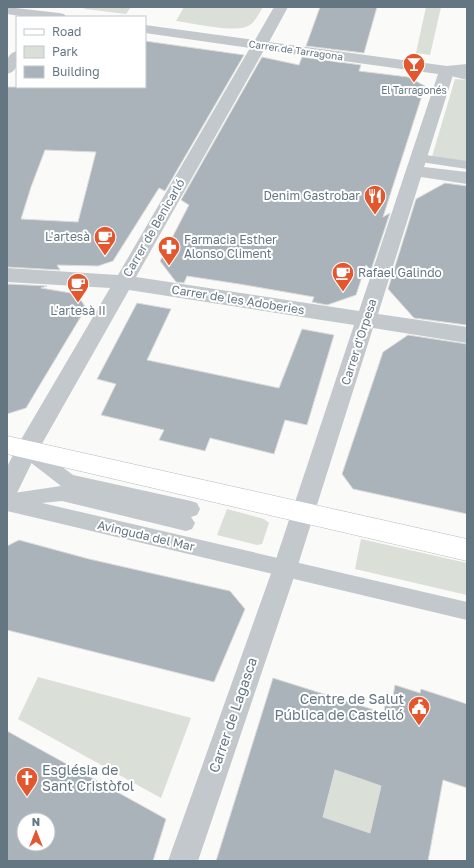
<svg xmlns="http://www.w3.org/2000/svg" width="474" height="868" viewBox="0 0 474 868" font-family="'Golos Text',sans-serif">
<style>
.green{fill:#dadfd7}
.building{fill:#aab3b9;stroke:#dcdcda;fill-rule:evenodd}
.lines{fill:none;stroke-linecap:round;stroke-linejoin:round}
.secondary-casing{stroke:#b3babf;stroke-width:1}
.lane{fill:#c3c8cc;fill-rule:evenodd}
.street{fill:#c3c8cc;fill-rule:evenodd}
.secondary{fill:#fff;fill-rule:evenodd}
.labels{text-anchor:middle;stroke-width:4;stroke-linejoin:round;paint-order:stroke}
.far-street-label{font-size:10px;fill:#657683;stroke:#fff}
.far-poi-label{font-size:10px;fill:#657683;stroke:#fff}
.poi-label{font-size:12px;fill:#657683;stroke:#fff;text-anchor:end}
.street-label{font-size:12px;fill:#657683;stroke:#fff}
.near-poi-label{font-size:14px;fill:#657683;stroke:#fff;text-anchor:end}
.near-street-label{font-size:14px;fill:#657683;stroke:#fff}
</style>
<rect width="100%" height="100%" fill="#fafaf8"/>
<g class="green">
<path d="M83,7H131L126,14L85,9Z"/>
<path d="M184,7H263C259,13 255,23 248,26C233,33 193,23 176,21Z"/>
<path d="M426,7H441L430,55L416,53Z"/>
<path d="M455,79L467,80V166L431,160Z"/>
<path d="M227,509L264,519L269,523L262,544L257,545L217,535Z"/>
<path d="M361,539L467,563V595L355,569Z"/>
<path d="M38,677L191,718L161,798L18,719Z"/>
<path d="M335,770L381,786L370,833L323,817Z"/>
</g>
<g class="building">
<path d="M320,7H377L364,53L306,46Z"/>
<path d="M145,41L244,55L165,191L159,188L113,261L98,266L57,265L60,270L7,267V87H145ZM45,150L96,152L78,222L21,219L31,187Z"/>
<path d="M262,57L299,65L302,57L361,65L359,71L408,77L425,86L383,217L390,213L371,270L366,265L356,295L327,305L312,302L314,297L239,284L187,276L184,283L176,282L160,261L189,205L181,200Z"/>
<path d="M445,183L467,186V325L414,318L388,289L416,199Z"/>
<path d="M7,284L47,286L41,288L77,294L86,308L26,408L7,414Z"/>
<path d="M137,303L171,309L147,360L279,388L302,329L334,335L307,425L285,420L274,454L210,438L205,451L159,440L164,430L101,415L116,384L97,379Z"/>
<path d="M408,335L467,344V514L353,489L342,474L383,352Z"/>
<path d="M19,540L89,559L230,591L245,609L214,682L7,630V546Z"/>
<path d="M273,678L384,713L385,705L391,707L395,685L420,693L421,689L467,704V788L443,780L428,861H216ZM335,770L381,786L370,833L323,817Z"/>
<path d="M7,731L166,819L153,861H7ZM24,820H48V844H24Z"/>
</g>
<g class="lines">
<g class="secondary-casing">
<path id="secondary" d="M7,436L467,539V561L7,454Z"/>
</g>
<g class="lane">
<path d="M447,67L467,72V80L443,74L441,71L443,68Z"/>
<path d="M419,154L467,161V169L414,161L412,158L414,155Z"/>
<path d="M27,443L33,445L73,475L191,501L197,503L200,509L197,515L191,517L195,523L192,529L186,531L62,501L42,503L467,602V620L7,511V494L61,486L21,455L18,450L21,445Z"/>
</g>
<g class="street">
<path d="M7,7L59,13L64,14L66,17H27L7,14Z"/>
<path d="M274,7H288L269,42L447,66L467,64V74L453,75L424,167L467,172V184L421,177L378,314L467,327V343L373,328L297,568L198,861H168L273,568L354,325L129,290L35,456L15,497L7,500V467L19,443L110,288L7,282V268L118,275L250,48L145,33V25L255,40ZM264,50L438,74L359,311L136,277Z"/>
<path d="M17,51C17,62 19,71 7,74C7,64 5,54 17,51Z"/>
</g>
<use href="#secondary" class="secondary"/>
</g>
<defs>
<g id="bar-pin" transform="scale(1.15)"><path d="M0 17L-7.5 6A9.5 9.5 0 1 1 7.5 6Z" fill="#e4572e" stroke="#fff"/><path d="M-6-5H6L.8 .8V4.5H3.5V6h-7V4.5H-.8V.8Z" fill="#fff"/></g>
<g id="restaurant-pin" transform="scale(1.15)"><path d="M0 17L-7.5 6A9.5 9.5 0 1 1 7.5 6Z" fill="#e4572e" stroke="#fff"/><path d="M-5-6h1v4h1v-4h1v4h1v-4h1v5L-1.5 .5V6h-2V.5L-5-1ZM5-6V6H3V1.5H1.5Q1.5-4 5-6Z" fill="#fff"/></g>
<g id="cafe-pin" transform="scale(1.15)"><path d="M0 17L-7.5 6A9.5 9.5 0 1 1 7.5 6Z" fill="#e4572e" stroke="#fff"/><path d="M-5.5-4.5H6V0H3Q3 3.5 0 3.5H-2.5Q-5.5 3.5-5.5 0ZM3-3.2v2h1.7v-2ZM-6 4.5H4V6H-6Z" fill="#fff"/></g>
<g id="pharmacy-pin" transform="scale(1.15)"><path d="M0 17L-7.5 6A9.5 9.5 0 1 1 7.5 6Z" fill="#e4572e" stroke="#fff"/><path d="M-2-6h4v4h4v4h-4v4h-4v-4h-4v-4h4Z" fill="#fff"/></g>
<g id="civic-pin" transform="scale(1.15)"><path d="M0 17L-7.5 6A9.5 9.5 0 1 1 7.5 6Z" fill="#e4572e" stroke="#fff"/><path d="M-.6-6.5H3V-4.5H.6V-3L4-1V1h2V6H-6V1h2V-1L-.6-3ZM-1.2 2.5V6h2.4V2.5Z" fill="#fff"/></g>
<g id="church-pin" transform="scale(1.15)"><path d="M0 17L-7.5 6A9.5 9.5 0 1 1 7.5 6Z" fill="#e4572e" stroke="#fff"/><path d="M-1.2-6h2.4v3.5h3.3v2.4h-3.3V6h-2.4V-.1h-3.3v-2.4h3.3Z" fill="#fff"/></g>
</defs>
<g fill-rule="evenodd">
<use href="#bar-pin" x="414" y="64"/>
<use href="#restaurant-pin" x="375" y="196"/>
<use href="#cafe-pin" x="105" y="237"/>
<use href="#pharmacy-pin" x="169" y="247"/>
<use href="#cafe-pin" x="343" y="273"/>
<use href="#cafe-pin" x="78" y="284"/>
<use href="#civic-pin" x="419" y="707"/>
<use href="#church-pin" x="27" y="778"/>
</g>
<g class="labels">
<g class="far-street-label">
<text transform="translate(296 50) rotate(8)" y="4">Carrer de Tarragona</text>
</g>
<g class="far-poi-label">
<text x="414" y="94">El Tarragonés</text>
</g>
<g class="poi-label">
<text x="360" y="200">Denim Gastrobar</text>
<text x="90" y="241">L'artesà</text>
<text x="184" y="244" text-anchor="start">Farmacia Esther<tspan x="184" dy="14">Alonso Climent</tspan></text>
<text x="358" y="277" text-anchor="start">Rafael Galindo</text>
<text x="78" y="315" text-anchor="middle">L'artesà II</text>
</g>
<g class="street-label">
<text transform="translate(154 228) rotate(-60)" y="4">Carrer de Benicarló</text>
<text transform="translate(238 300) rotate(9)" y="4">Carrer de les Adoberies</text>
<text transform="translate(359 342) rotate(-72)" y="4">Carrer d'Orpesa</text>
<text transform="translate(146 536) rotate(13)" y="4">Avinguda del Mar</text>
</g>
<g class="near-poi-label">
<text x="404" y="704">Centre de Salut<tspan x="404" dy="16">Pública de Castelló</tspan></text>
<text x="42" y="775" text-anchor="start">Església de<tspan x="42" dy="16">Sant Cristòfol</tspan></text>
</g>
<g class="near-street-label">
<text transform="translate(233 715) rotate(-71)" y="5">Carrer de Lagasca</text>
</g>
</g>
<rect width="474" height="868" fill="none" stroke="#657683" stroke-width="16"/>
<rect x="16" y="16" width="130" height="72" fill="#ffffff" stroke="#c1c8cd"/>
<rect x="24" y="29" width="20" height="6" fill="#ffffff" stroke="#c1c8cd"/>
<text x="52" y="36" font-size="12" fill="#657683">Road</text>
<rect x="24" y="46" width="20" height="12" fill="#dadfd7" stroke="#c1c8cd"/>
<text x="52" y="56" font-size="12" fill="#657683">Park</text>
<rect x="24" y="66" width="20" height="12" fill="#aab3b9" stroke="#c1c8cd"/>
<text x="52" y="76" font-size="12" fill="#657683">Building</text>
<g transform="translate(36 832)"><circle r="19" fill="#ffffff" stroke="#c1c8cd"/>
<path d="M0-3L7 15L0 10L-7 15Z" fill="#e4572e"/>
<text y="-6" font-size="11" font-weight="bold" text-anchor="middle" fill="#657683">N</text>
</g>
</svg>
